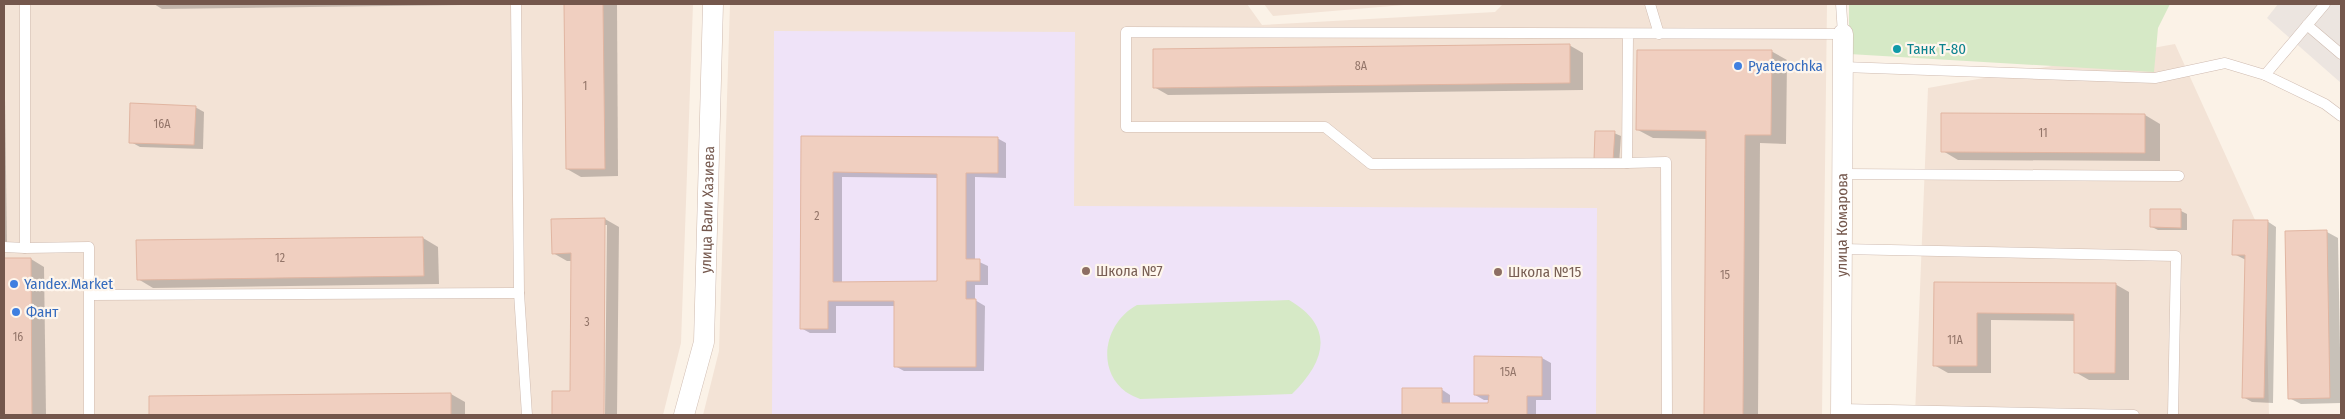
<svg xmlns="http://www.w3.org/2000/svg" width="2345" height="419" viewBox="0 0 2345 419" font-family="'Fira Sans Condensed',sans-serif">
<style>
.residential{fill:#f3e3d6}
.industrial{fill:#ece5e0}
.education{fill:#efe3f8}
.green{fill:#d6e9c6}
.shadow{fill:#0003;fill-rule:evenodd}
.building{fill:#f0cfc0;stroke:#e1b5a1;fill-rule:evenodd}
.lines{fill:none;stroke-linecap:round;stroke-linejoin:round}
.service-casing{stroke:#cfbbb0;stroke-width:11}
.minor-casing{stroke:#cfbbb0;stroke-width:21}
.service{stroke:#fff;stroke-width:10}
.minor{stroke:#fff;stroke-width:20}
.culture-dot{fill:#0f9aa8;stroke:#fef6ed;stroke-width:2}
.shop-dot{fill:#3f7fe0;stroke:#fef6ed;stroke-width:2}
.education-dot{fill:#8d6e63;stroke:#fef6ed;stroke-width:2}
.labels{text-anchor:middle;stroke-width:4.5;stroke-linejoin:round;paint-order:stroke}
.number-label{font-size:12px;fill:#937569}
.culture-label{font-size:15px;fill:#0d838f;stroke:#fef6ed;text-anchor:start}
.shop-label{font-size:15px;fill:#366cbe;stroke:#fef6ed;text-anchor:start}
.street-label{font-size:15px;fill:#74574c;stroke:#fef6ed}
.education-label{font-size:15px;fill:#785e54;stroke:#fef6ed;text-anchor:start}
</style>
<rect width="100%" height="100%" fill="#fbf2e7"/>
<g class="residential">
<path d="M4,4H693L681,343L663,415H4Z"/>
<path d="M730,4H1247L1262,25L1495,12L1503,4H1827L1822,415H703L719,351Z"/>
<path d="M1264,4H1416L1273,16Z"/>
<path d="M2175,44L2265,242L2269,415H1915L1928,88Z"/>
</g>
<path class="industrial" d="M2278,4H2341V83L2267,18Z"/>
<path class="education" d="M774,31L1075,32L1074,206L1597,208L1596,415H772Z"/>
<g class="green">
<path d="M1849,4H2170L2158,28L2154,72L1849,54Z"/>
<path d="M1289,300C1336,327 1325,362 1292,394L1140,399C1136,397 1130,395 1126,392C1095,369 1105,322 1137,305Z"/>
</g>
<g class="shadow">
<path d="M154,4H463V5L162,9Z"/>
<path d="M566,4H617L618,176L581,177L567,169Z"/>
<path d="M4,25L7,246H4Z"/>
<path d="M1569,45L1583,53V90L1168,95L1154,87Z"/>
<path d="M1771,51L1787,60L1786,144L1760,143L1758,415H1706L1707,139L1653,138L1638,130Z"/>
<path d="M195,107L204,112L203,149L140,147L131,142Z"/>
<path d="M2145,115L2160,124V161L1958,160L1943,151Z"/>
<path d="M1614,133L1621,136L1619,164L1601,163Z"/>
<path d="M802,138H997L1006,143V178L975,177V260L988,266V285H975V300L985,306L984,371H904L895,366V306H836V333H810L801,328ZM842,177L938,178V283H842Z"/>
<path d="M2181,211L2187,214V230H2158L2152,227Z"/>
<path d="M605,219L619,227L617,415H605L607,225H604L602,415H553V392L571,393L572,261H567L553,253L552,220Z"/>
<path d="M2267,221L2276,227L2273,403L2252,402L2243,397L2246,260L2234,254Z"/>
<path d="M2327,232L2338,238L2341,403L2301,404L2289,398Z"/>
<path d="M423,238L438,247L439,284L153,288L138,279L137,242Z"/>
<path d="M31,259L44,267L46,415H4V260Z"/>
<path d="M1935,283L2115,284L2129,292V380H2089L2075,372V321L1991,320V373H1948L1934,365Z"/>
<path d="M1542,358L1551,363V400H1536V415H1403L1404,389H1441L1450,395V404H1490V400H1484L1475,395Z"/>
<path d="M451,394L465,402V415H151L150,398Z"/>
</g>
<g class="building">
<path d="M564,4H603L605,169H566Z"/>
<path d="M1570,44V83L1153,88V49Z"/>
<path d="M1637,50H1772L1771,135H1745L1743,415H1704L1706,131L1636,130Z"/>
<path d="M130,103L196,106L194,145L129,143Z"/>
<path d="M1941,113L2145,114V153L1941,152Z"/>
<path d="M1595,131H1615L1613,161L1594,160Z"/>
<path d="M801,136L998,137V173H966V259H980V281H966V299H976V367H894V301H828V329H800ZM833,172L937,174V281L833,282Z"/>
<path d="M2150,209H2181V228L2150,227Z"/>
<path d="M605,218L604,415H552V391H570L571,253L552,254L551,219Z"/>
<path d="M2233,220H2268L2264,398H2242L2245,255H2232Z"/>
<path d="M2327,230L2330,398L2288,399L2285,231Z"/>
<path d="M423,237L424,276L137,280L136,240Z"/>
<path d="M4,258H31L32,415H4Z"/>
<path d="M1934,282L2116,283L2115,373H2074V314L1977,313V366H1933Z"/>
<path d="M1474,356L1542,357V396H1527V415H1402V388H1442V403H1488L1489,395H1474Z"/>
<path d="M451,393V415H149V396Z"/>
</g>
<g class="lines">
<g class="service-casing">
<g id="service">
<path d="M516,4L519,293L527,415"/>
<path d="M1650,4L1659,34"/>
<path d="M2307,25L2341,54"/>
<path d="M1628,34L1627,163L1371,164L1325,127H1126V32L1843,34L1841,4"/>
<path d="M1843,67L2155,78L2225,63L2265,75L2325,104L2341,116"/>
<path d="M2265,75L2325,4"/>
<path d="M1627,163L1666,162L1667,415"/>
<path d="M1843,174L2179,176"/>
<path d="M4,247L25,248V4"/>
<path d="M25,248L89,247V415"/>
<path d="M1842,249L2176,256L2173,415"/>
<path d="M90,295L519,293"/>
<path d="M1841,409L2134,415"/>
</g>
</g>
<g class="minor-casing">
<g id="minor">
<path id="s1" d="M684,415L704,342L713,4"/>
<path id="s2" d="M1841,415L1843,34"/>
</g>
</g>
<use href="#service" class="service"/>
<use href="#minor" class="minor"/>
</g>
<circle class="culture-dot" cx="1897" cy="49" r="5"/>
<g class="shop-dot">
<circle cx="1738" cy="66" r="5"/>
<circle cx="14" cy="284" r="5"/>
<circle cx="16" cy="312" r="5"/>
</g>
<g class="education-dot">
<circle cx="1086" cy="271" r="5"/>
<circle cx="1498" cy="272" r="5"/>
</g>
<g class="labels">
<g class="number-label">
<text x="1361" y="70">8А</text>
<text x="585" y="90">1</text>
<text x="162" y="128">16А</text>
<text x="2043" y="137">11</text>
<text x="817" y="220">2</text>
<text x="280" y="262">12</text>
<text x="1725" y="279">15</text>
<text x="587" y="326">3</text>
<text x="18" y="341">16</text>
<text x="1955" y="344">11А</text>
<text x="1508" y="376">15А</text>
</g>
<g class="culture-label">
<text x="1907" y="54">Танк Т-80</text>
</g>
<g class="shop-label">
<text x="1748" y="71">Pyaterochka</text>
<text x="24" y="289">Yandex.Market</text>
<text x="26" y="317">Фант</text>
</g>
<g class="street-label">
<text dy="5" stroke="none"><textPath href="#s1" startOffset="208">улица Вали Хазиева</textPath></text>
<text dy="5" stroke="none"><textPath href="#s2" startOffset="190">улица Комарова</textPath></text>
</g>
<g class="education-label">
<text x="1096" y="276">Школа №7</text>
<text x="1508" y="277">Школа №15</text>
</g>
</g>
<rect width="2345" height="419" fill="none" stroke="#74574c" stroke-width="10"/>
</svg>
